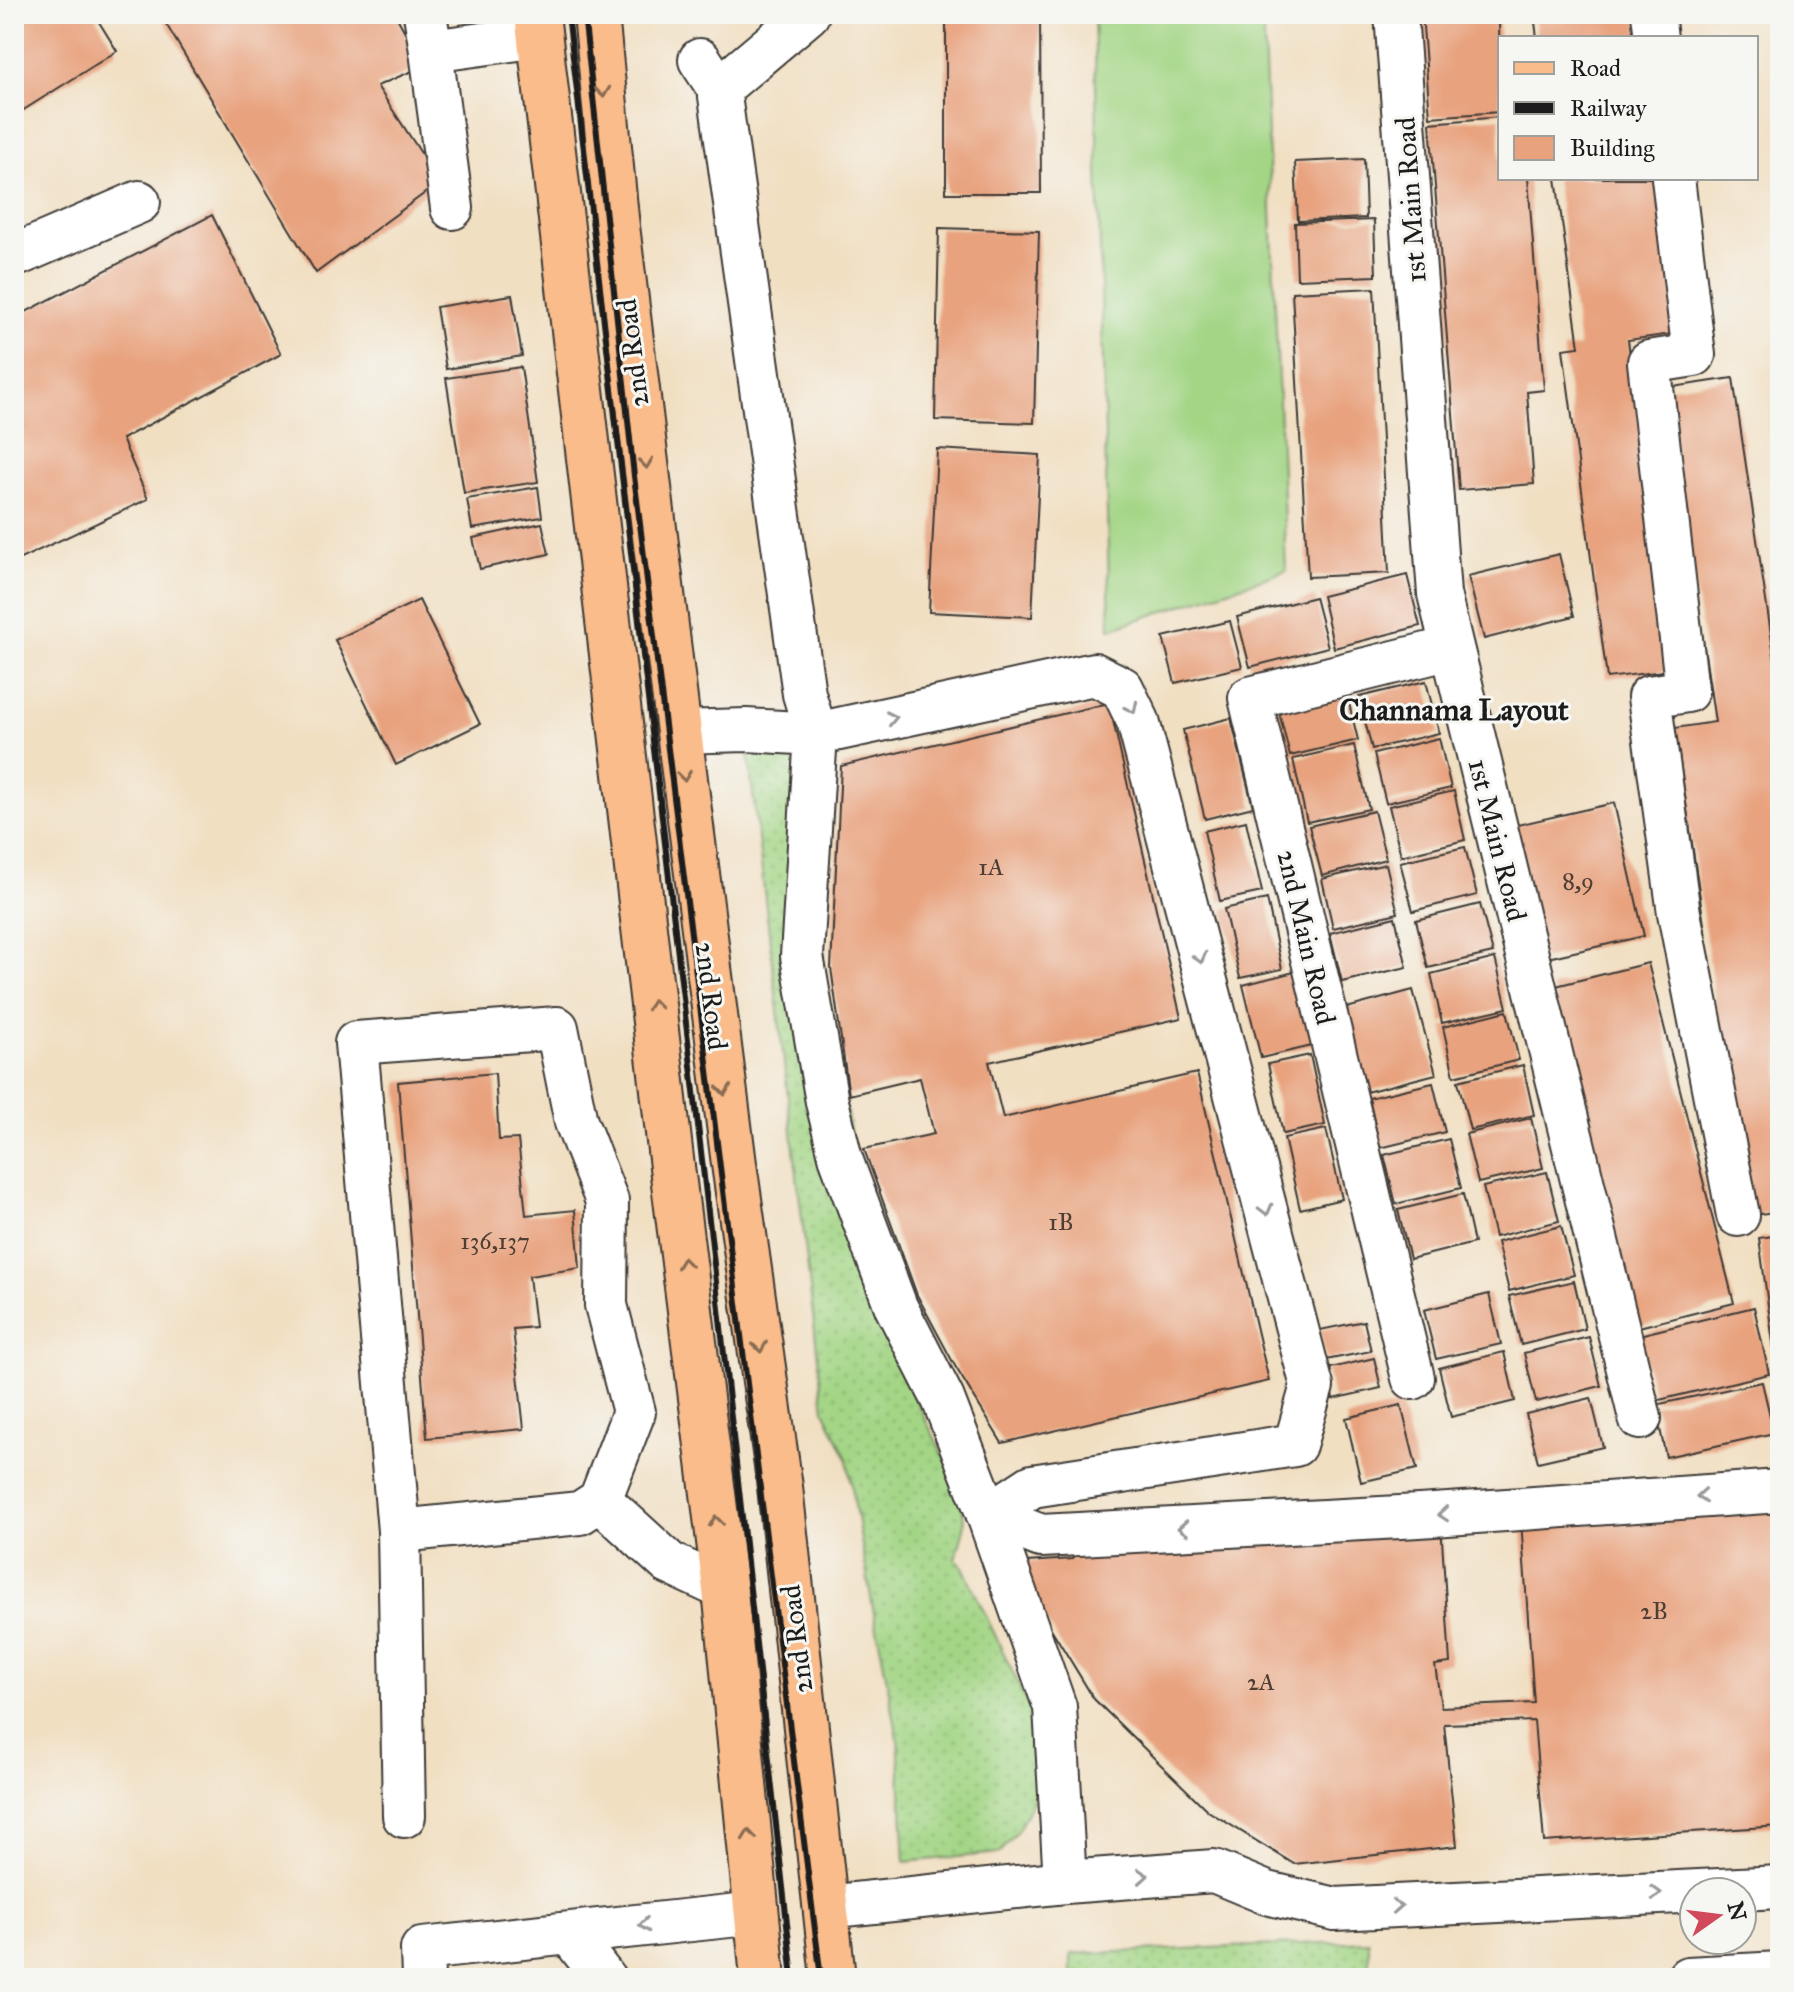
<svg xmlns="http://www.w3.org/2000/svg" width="1794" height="1992" viewBox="0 0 1794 1992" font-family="'IM FELL Great Primer',serif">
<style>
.grass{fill:url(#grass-dots);stroke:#607850;stroke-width:2}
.garden{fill:#a3d585;stroke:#607850;stroke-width:2}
.building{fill:#e8a27e}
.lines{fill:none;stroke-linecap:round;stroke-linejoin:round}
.minor-casing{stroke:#3c3935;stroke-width:46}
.major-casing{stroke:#3c3935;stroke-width:48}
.minor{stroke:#fff;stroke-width:42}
.major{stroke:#f9bc8a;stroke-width:44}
.rail{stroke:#1c1c1c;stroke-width:6}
.oneway{stroke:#8a6c53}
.oneway2{stroke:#999}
.labels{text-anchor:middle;stroke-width:6;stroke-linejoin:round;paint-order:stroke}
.number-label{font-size:24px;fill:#4f3e34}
.street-label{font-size:28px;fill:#1c1c1c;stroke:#f6f6f2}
.neighbourhood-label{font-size:30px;font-weight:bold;fill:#1c1c1c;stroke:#f6f6f2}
</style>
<defs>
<pattern id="grass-dots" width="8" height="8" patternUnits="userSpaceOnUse" patternTransform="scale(2)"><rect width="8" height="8" fill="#a3d585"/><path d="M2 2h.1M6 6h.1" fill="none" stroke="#8cb672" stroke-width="1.8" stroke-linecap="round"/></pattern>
</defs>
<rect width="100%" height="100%" fill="#f6f6f2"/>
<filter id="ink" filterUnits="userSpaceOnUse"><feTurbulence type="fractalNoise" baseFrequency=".0125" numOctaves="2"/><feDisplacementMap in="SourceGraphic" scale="16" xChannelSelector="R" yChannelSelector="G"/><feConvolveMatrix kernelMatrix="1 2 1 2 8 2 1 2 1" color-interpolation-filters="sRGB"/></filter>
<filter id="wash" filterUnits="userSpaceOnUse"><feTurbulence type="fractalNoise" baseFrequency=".006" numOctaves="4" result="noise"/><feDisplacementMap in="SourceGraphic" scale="32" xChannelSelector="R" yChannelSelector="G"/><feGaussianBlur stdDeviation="1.8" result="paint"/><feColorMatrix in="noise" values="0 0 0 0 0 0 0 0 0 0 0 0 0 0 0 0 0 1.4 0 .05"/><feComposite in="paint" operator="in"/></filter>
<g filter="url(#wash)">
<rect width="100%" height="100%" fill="#f1dfc2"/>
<g class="grass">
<path d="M760,749H793L799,763L793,795L882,1320L911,1390L958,1485L965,1524L956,1559L963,1567L1046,1743L1043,1781L1019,1828L1000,1853L905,1862L898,1738L871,1598L847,1459L824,1410L748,751Z"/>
<path d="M1369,1941V1978H1071V1954Z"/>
</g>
<path class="garden" d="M1094,14H1263L1286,571L1110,629Z"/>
<g id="blocks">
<g class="building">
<path d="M14,14H94L117,51L14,116Z"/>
<path d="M160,14H395L424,66L377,86L440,182L316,273Z"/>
<path d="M946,14H1040L1041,193H946Z"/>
<path d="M1422,14H1499L1500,112L1430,117Z"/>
<path d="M1534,14H1636L1639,38H1537Z"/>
<path d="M1500,117V178H1528L1544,390L1527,392L1534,484L1459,490L1430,123Z"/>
<path d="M1364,159L1366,218L1298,221L1295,162Z"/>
<path d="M1556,178H1658L1679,333L1628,340L1672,670L1607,678L1563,349L1579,347Z"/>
<path d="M212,215L281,354L122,439L148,499L14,562V318Z"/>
<path d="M1374,220L1376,276L1297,279L1295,223Z"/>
<path d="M939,228L1039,231L1034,423L935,420Z"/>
<path d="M1374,288L1389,573L1308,577L1292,292Z"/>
<path d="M512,295L522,356L446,369L436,307Z"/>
<path d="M521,367L538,482L464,493L446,378Z"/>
<path d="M1733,378L1780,695V713H1776L1780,738V1211L1747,1216L1675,728L1715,722L1666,388Z"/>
<path d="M937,449L1040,455L1032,617L929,612Z"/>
<path d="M538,487L542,517L472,529L467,499Z"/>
<path d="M542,523L549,554L480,569L473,538Z"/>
<path d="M1559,554L1574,616L1484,639L1468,576Z"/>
<path d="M1407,575L1420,626L1334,648L1322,596Z"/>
<path d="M1315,597L1328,647L1250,667L1237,617Z"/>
<path d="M419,600L480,724L396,765L335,640Z"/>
<path d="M1230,621L1242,667L1175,683L1163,637Z"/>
<path d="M1426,681L1439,733L1372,749L1359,697Z"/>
<path d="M1345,687L1358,740L1290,756L1277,704Z"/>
<path d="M1109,703L1181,1018L989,1062L1003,1118L1197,1073L1269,1381L1002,1443L955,1366L917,1295L864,1149L934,1134L920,1078L849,1095L831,968L841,766Z"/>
<path d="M1231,718L1253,807L1205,819L1183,730Z"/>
<path d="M1439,738L1451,788L1386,803L1374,754Z"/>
<path d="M1354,745L1369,809L1307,822L1293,759Z"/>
<path d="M1454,791L1465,840L1401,856L1389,806Z"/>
<path d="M1614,803L1644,936L1543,959L1513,826Z"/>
<path d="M1374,811L1386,859L1322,876L1309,826Z"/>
<path d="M1246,821L1262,892L1220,901L1204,831Z"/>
<path d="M1465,847L1477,895L1413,911L1400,862Z"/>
<path d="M1386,864L1398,913L1333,928L1322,879Z"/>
<path d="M1267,899L1282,969L1240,978L1224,909Z"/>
<path d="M1480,904L1493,953L1428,968L1416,920Z"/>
<path d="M1395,917L1407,967L1342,982L1330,933Z"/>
<path d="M1495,958L1507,1008L1442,1023L1431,974Z"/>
<path d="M1648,963L1734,1303L1639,1327L1552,987Z"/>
<path d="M1298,971L1316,1045L1261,1058L1243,985Z"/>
<path d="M1413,990L1436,1074L1366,1092L1343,1009Z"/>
<path d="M1507,1011L1519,1060L1454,1076L1443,1027Z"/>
<path d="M1310,1055L1325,1125L1283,1134L1268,1064Z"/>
<path d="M1523,1065L1534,1115L1470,1130L1458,1081Z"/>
<path d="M495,1073L499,1140L518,1139L526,1215L575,1210L580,1268L529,1276L535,1327L513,1329L524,1429L427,1438L398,1082Z"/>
<path d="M1433,1083L1445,1132L1380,1148L1369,1098Z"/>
<path d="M1531,1118L1543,1168L1478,1183L1466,1134Z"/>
<path d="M1326,1129L1342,1199L1300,1209L1284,1138Z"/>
<path d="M1449,1139L1461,1188L1396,1204L1384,1155Z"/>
<path d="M1547,1172L1559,1221L1495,1237L1483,1187Z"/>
<path d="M1463,1194L1474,1243L1410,1259L1398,1210Z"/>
<path d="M1561,1226L1574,1275L1509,1291L1497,1242Z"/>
<path d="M1780,1235V1380H1778L1759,1238Z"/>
<path d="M1574,1281L1585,1329L1521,1345L1509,1296Z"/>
<path d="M1489,1294L1501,1344L1436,1359L1424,1310Z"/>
<path d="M1754,1307L1769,1374L1655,1401L1639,1335Z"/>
<path d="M1364,1321L1371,1351L1326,1360L1320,1330Z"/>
<path d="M1589,1337L1601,1386L1536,1402L1524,1353Z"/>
<path d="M1504,1352L1515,1401L1451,1417L1439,1368Z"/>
<path d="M1374,1358L1381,1388L1333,1399L1327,1369Z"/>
<path d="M1762,1382L1774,1433L1666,1457L1655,1405Z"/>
<path d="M1591,1398L1603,1447L1538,1462L1526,1414Z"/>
<path d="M1401,1405L1417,1469L1361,1482L1346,1418Z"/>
<path d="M1780,1502V1826L1544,1842L1534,1721L1444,1724L1457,1846L1294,1864L1208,1811L1094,1699L1011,1563L1073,1559L1072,1550L1441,1524L1450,1663L1435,1665L1441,1707L1534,1703L1521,1520Z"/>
</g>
</g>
</g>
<g filter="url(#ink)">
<use href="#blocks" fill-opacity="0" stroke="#3c3935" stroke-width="2"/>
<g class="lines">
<g class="minor-casing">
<g id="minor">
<path d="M425,14L431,51"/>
<path d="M1396,14L1439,594L1640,1418"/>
<path d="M1653,14L1656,38"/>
<path d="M700,60L719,89L804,694L816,734L802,956L827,1102L841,1159L896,1307L943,1399L988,1515L1055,1707L1065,1882"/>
<path d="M719,89L808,14"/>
<path d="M1673,178L1694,355L1649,362L1687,691L1649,697L1679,913L1738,1215"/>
<path d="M452,208L431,51L540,36"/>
<path d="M14,256L139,202"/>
<path d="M679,732L746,730L816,734L1094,674L1122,688L1138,721L1312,1386L1295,1445L1032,1486L988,1515"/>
<path d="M1413,1378L1250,698L1451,648"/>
<path d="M600,1500L580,1513L399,1531L356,1043L557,1028L576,1122L607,1201L606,1305L634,1412L600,1500L669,1563L725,1589"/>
<path d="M988,1515L1041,1536L1419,1516L1780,1491"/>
<path d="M399,1531L404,1816"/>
<path d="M826,1907L1065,1882L1214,1871L1267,1893L1335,1909L1780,1887"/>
<path d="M570,1934L604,1978"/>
<path d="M423,1978L422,1949L757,1913"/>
<path d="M1688,1978L1780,1973"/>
</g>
</g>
<g class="major-casing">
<g id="major">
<path d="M537,14L672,1167L725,1589L763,1978"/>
<path d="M596,14L616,218L679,732L734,1164L780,1487L833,1978"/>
</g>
</g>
<use href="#minor" class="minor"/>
<use href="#major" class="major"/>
<g class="rail">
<path d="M568,14L711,1237L793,1978"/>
<path d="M584,14L634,476L821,1978"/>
</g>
</g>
<defs><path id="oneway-chevron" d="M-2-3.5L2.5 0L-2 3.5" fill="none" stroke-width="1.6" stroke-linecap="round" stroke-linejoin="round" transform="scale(2)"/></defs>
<g class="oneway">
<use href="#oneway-chevron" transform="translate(603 92) rotate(84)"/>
<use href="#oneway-chevron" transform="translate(646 463) rotate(83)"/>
<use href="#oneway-chevron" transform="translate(684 776) rotate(83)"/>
<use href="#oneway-chevron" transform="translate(654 1005) rotate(-96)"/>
<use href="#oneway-chevron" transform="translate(724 1090) rotate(83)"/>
<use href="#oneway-chevron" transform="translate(684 1263) rotate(-97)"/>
<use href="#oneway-chevron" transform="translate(760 1347) rotate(82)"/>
<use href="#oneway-chevron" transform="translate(716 1521) rotate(-97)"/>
<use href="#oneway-chevron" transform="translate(749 1835) rotate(-96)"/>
</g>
<g class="oneway2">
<use href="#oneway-chevron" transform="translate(1132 708) rotate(64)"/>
<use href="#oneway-chevron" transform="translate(892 718) rotate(-12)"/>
<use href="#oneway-chevron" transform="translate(1200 958) rotate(75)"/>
<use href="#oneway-chevron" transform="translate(1266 1210) rotate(75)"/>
<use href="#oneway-chevron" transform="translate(1702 1496) rotate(176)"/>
<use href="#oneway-chevron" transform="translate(1443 1514) rotate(176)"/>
<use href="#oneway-chevron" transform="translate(1183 1528) rotate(177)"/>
<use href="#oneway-chevron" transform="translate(1143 1876) rotate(-4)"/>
<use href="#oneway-chevron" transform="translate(1656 1893) rotate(-3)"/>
<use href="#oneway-chevron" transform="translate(1397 1906) rotate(-3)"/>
<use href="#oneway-chevron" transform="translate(644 1925) rotate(173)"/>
</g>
</g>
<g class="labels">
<g class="number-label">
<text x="991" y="875">1A</text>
<text x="1578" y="889">8,9</text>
<text x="1061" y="1230">1B</text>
<text x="495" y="1249">136,137</text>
<text x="1654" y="1619">2B</text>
<text x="1261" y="1690">2A</text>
</g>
<g class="street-label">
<text transform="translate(1410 200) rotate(-94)" y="10">1st Main Road</text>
<text transform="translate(632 353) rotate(-97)" y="10">2nd Road</text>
<text transform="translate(1498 840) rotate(76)" y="10">1st Main Road</text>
<text transform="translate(1307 937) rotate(77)" y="10">2nd Main Road</text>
<text transform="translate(712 996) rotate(83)" y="10">2nd Road</text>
<text transform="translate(796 1639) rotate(-97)" y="10">2nd Road</text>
</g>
<g class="neighbourhood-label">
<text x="1454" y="720">Channama Layout</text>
</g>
</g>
<rect width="1794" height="1992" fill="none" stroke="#f6f6f2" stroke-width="48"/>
<rect x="1498" y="36" width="260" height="144" fill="#f6f6f2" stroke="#9f9f9c" stroke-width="2"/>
<rect x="1514" y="62" width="40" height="12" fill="#f9bc8a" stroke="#9f9f9c" stroke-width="2"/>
<text x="1570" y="76" font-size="24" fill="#1c1c1c">Road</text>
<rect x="1514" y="102" width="40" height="12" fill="#1c1c1c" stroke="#9f9f9c" stroke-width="2"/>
<text x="1570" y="116" font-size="24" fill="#1c1c1c">Railway</text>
<rect x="1514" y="136" width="40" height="24" fill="#e8a27e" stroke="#9f9f9c" stroke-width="2"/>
<text x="1570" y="156" font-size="24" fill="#1c1c1c">Building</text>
<g transform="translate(1718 1916) rotate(76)"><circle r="38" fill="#f6f6f2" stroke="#9f9f9c" stroke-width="2"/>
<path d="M0-6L14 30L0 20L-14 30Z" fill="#d1495b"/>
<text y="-12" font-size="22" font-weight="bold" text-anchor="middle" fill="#1c1c1c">N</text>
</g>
</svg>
